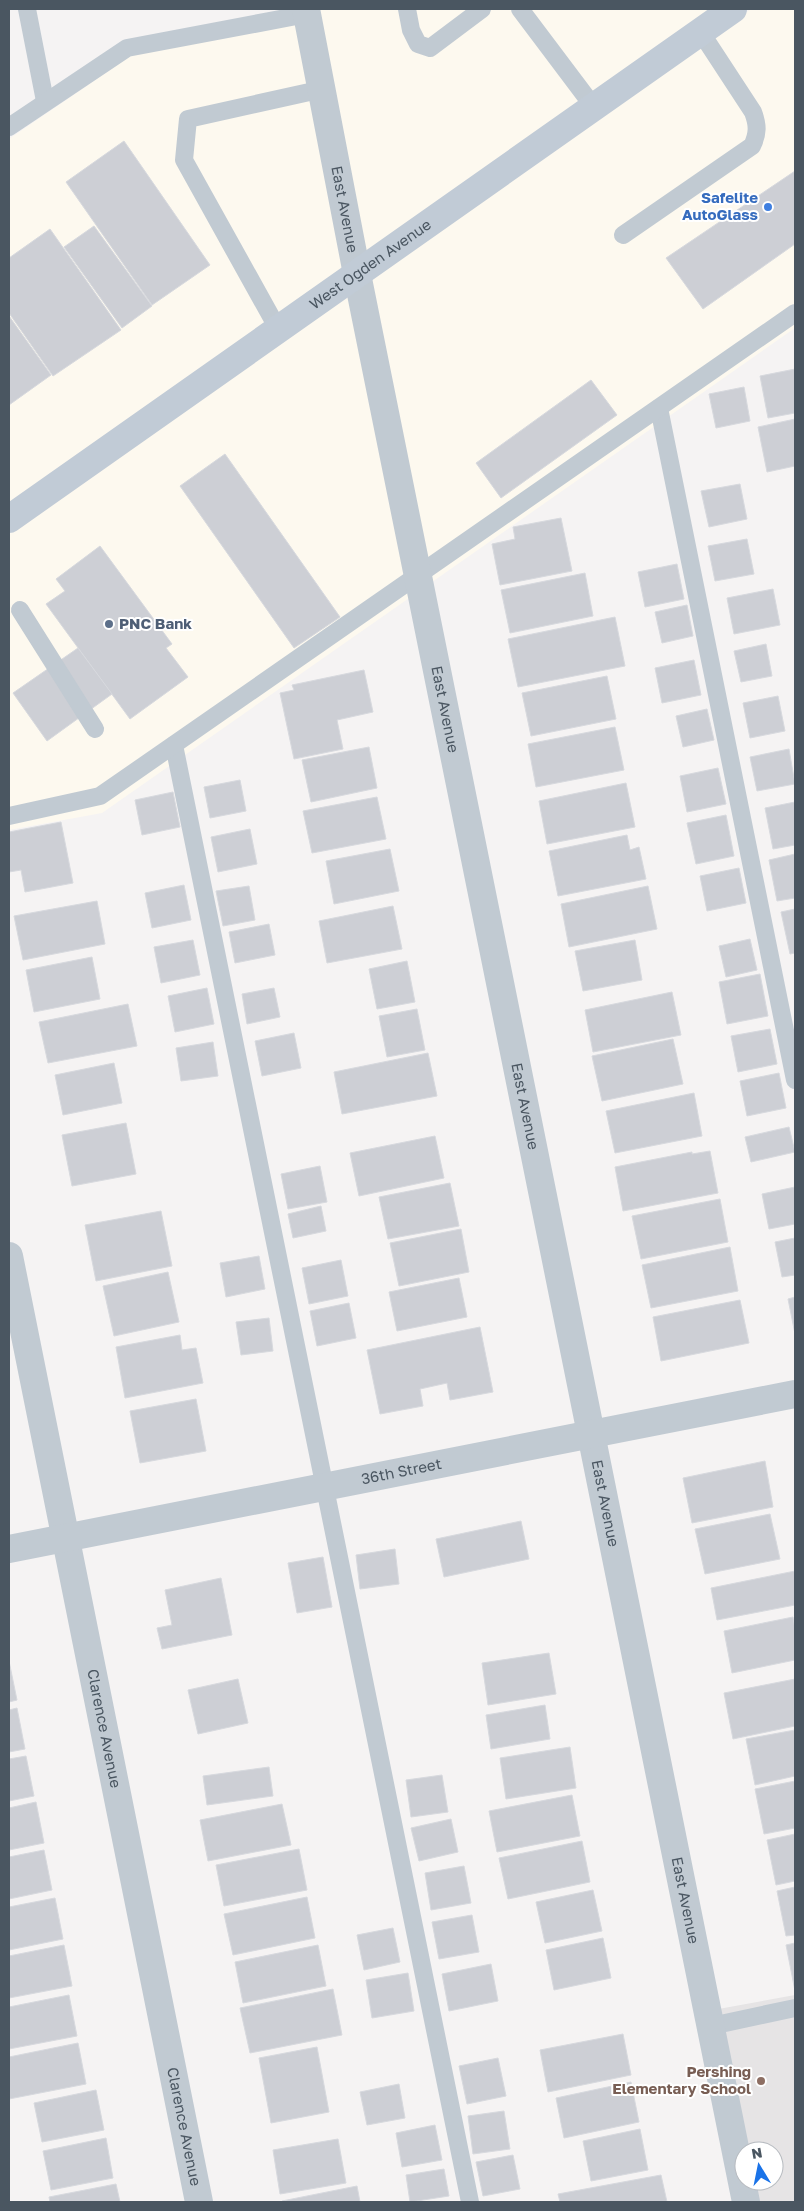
<svg xmlns="http://www.w3.org/2000/svg" width="804" height="2211" viewBox="0 0 804 2211" font-family="'Golos Text',sans-serif">
<style>
.commercial{fill:#fdf9ef}
.education{fill:#e6e4e5}
.building{fill:#cdcfd5;stroke:#d7d9de}
.lines{fill:none;stroke-linecap:round;stroke-linejoin:round}
.service{stroke:#c1cad2;stroke-width:18}
.minor{stroke:#c1cad2;stroke-width:28}
.secondary{stroke:#c1cbd6;stroke-width:28}
.shop-dot{fill:#3f7fe0;stroke:#fff;stroke-width:2}
.service-dot{fill:#5c6f8a;stroke:#fff;stroke-width:2}
.education-dot{fill:#8d6e63;stroke:#fff;stroke-width:2}
.labels{text-anchor:middle;stroke-width:4;stroke-linejoin:round;paint-order:stroke}
.shop-label{font-size:15px;font-weight:bold;fill:#366cbe;stroke:#fff;text-anchor:end}
.street-label{font-size:15px;fill:#4a5661;stroke:#fff}
.service-label{font-size:15px;font-weight:bold;fill:#4e5e75;stroke:#fff;text-anchor:start}
.education-label{font-size:15px;font-weight:bold;fill:#785e54;stroke:#fff;text-anchor:end}
</style>
<rect width="100%" height="100%" fill="#f5f3f3"/>
<g class="commercial">
<path d="M314,9H724L367,264Z"/>
<path d="M751,9H795V328L102,813L9,830V534Z"/>
<path d="M299,22L351,275L9,515V139L132,55Z"/>
</g>
<path class="education" d="M795,1995V2202H752L747,2181H774V2151H744L713,2010Z"/>
<g class="building">
<path d="M124,141L210,265L152,305L66,182Z"/>
<path d="M795,171V244L703,309L666,258Z"/>
<path d="M94,226L152,306L122,328L64,247Z"/>
<path d="M50,229L121,330L53,376L9,313V258Z"/>
<path d="M9,316L51,375L9,405Z"/>
<path d="M795,369V413L768,418L760,376Z"/>
<path d="M591,380L617,415L501,498L476,463Z"/>
<path d="M744,387L750,421L716,428L709,394Z"/>
<path d="M795,419V466L767,472L758,427Z"/>
<path d="M225,454L340,617L294,648L180,486Z"/>
<path d="M740,484L747,519L709,527L701,491Z"/>
<path d="M561,518L572,571L500,585L492,544L515,539L513,527Z"/>
<path d="M747,539L754,574L715,581L708,546Z"/>
<path d="M100,546L172,644L166,648L188,677L130,719L46,604L65,591L56,579Z"/>
<path d="M677,564L684,599L645,607L638,572Z"/>
<path d="M585,573L593,616L510,633L501,590Z"/>
<path d="M773,589L780,625L734,634L727,598Z"/>
<path d="M687,605L693,636L662,643L655,612Z"/>
<path d="M615,617L625,666L518,687L508,639Z"/>
<path d="M766,644L772,676L741,682L734,651Z"/>
<path d="M78,648L112,694L47,741L13,693Z"/>
<path d="M694,660L701,695L662,703L655,668Z"/>
<path d="M364,670L373,712L337,720L343,749L294,759L280,693L294,690L292,685Z"/>
<path d="M607,676L616,719L531,736L522,693Z"/>
<path d="M778,696L785,731L750,738L743,703Z"/>
<path d="M707,709L714,740L683,747L676,716Z"/>
<path d="M615,727L624,770L536,787L528,744Z"/>
<path d="M369,747L377,788L311,802L302,760Z"/>
<path d="M789,749L795,784L757,791L750,757Z"/>
<path d="M718,768L726,804L687,812L680,776Z"/>
<path d="M240,780L246,811L210,818L204,787Z"/>
<path d="M626,783L635,827L547,844L539,801Z"/>
<path d="M173,792L180,827L142,835L135,800Z"/>
<path d="M377,797L386,839L312,853L303,811Z"/>
<path d="M795,802V845L773,849L765,808Z"/>
<path d="M726,815L734,856L696,864L687,823Z"/>
<path d="M61,822L73,883L25,892L21,870L9,872V832Z"/>
<path d="M250,829L257,864L218,872L211,837Z"/>
<path d="M627,835L630,850L639,847L646,879L558,896L549,851Z"/>
<path d="M390,849L399,891L334,904L326,861Z"/>
<path d="M795,854V898L777,901L769,860Z"/>
<path d="M739,868L746,903L707,911L700,876Z"/>
<path d="M184,885L191,920L152,928L145,893Z"/>
<path d="M249,886L255,920L223,926L216,891Z"/>
<path d="M648,886L657,929L569,947L561,904Z"/>
<path d="M97,901L105,944L23,960L14,916Z"/>
<path d="M393,906L402,949L327,963L319,921Z"/>
<path d="M795,909V953L790,954L781,912Z"/>
<path d="M269,924L275,955L235,963L229,932Z"/>
<path d="M750,939L757,970L726,977L719,946Z"/>
<path d="M193,940L200,975L161,983L154,947Z"/>
<path d="M635,940L642,980L583,991L575,951Z"/>
<path d="M92,957L100,999L34,1012L26,970Z"/>
<path d="M407,961L415,1002L377,1009L369,969Z"/>
<path d="M760,974L768,1016L727,1024L719,982Z"/>
<path d="M207,988L214,1024L175,1032L168,996Z"/>
<path d="M274,988L280,1017L247,1024L242,994Z"/>
<path d="M672,992L681,1035L593,1052L585,1010Z"/>
<path d="M128,1004L137,1046L48,1063L39,1022Z"/>
<path d="M417,1009L425,1050L387,1057L379,1016Z"/>
<path d="M770,1029L777,1064L738,1072L731,1036Z"/>
<path d="M294,1033L301,1068L262,1076L255,1041Z"/>
<path d="M673,1039L683,1084L602,1101L592,1056Z"/>
<path d="M213,1042L218,1076L181,1081L176,1048Z"/>
<path d="M428,1053L437,1096L342,1114L334,1072Z"/>
<path d="M114,1063L122,1103L63,1115L55,1075Z"/>
<path d="M779,1073L786,1108L747,1116L740,1081Z"/>
<path d="M694,1093L702,1136L615,1153L606,1111Z"/>
<path d="M126,1123L136,1174L72,1186L62,1135Z"/>
<path d="M789,1127L795,1152L751,1162L745,1137Z"/>
<path d="M435,1136L444,1178L359,1196L350,1153Z"/>
<path d="M710,1151L718,1193L623,1211L615,1167L692,1152V1154Z"/>
<path d="M320,1166L327,1202L288,1209L281,1174Z"/>
<path d="M450,1183L459,1226L388,1239L379,1197Z"/>
<path d="M795,1187V1224L769,1229L762,1194Z"/>
<path d="M720,1199L728,1242L641,1259L632,1216Z"/>
<path d="M321,1206L326,1231L293,1238L288,1214Z"/>
<path d="M161,1211L172,1266L96,1281L85,1225Z"/>
<path d="M461,1229L469,1272L399,1286L390,1243Z"/>
<path d="M795,1238V1275L782,1277L775,1242Z"/>
<path d="M730,1247L738,1291L651,1308L642,1265Z"/>
<path d="M259,1256L265,1289L226,1297L220,1263Z"/>
<path d="M341,1260L348,1296L309,1304L302,1268Z"/>
<path d="M168,1272L179,1322L114,1336L103,1286Z"/>
<path d="M459,1278L467,1317L397,1331L389,1292Z"/>
<path d="M795,1297V1334L788,1299Z"/>
<path d="M740,1300L749,1343L661,1361L653,1317Z"/>
<path d="M349,1303L356,1338L317,1346L310,1311Z"/>
<path d="M269,1318L273,1351L241,1355L236,1322Z"/>
<path d="M480,1327L493,1392L450,1400L447,1383L420,1389L423,1406L380,1414L367,1350Z"/>
<path d="M180,1335L182,1350L196,1348L203,1383L125,1398L116,1347Z"/>
<path d="M196,1399L206,1451L140,1463L130,1411Z"/>
<path d="M765,1461L773,1507L692,1523L683,1478Z"/>
<path d="M770,1514L780,1559L705,1574L695,1529Z"/>
<path d="M521,1521L529,1559L444,1577L436,1539Z"/>
<path d="M395,1549L399,1584L360,1589L356,1555Z"/>
<path d="M323,1557L332,1607L297,1613L288,1563Z"/>
<path d="M795,1571V1605L717,1620L711,1588Z"/>
<path d="M221,1578L232,1635L162,1649L157,1628L172,1625L165,1590Z"/>
<path d="M793,1617L795,1629V1660L732,1673L724,1631Z"/>
<path d="M549,1653L556,1694L488,1705L482,1663Z"/>
<path d="M9,1661L17,1700L9,1702Z"/>
<path d="M238,1679L248,1723L198,1734L188,1690Z"/>
<path d="M795,1679V1726L733,1739L724,1693Z"/>
<path d="M545,1705L550,1739L491,1749L486,1715Z"/>
<path d="M17,1708L25,1749L9,1752V1710Z"/>
<path d="M795,1730V1776L755,1785L746,1739Z"/>
<path d="M570,1747L576,1788L506,1799L500,1758Z"/>
<path d="M26,1756L34,1796L9,1801V1759Z"/>
<path d="M269,1767L273,1796L207,1805L203,1776Z"/>
<path d="M442,1775L448,1812L411,1817L406,1780Z"/>
<path d="M795,1781V1828L764,1834L755,1789Z"/>
<path d="M572,1795L580,1836L497,1852L489,1811Z"/>
<path d="M36,1802L44,1843L9,1850V1808Z"/>
<path d="M282,1804L291,1845L208,1861L200,1820Z"/>
<path d="M451,1819L458,1852L419,1861L411,1828Z"/>
<path d="M795,1834V1881L776,1885L767,1840Z"/>
<path d="M582,1841L590,1882L508,1899L499,1858Z"/>
<path d="M299,1849L307,1890L224,1906L216,1865Z"/>
<path d="M44,1850L52,1890L9,1899V1857Z"/>
<path d="M464,1866L471,1903L431,1910L425,1873Z"/>
<path d="M795,1887V1935L786,1936L777,1891Z"/>
<path d="M593,1890L602,1931L545,1943L536,1902Z"/>
<path d="M307,1897L315,1938L233,1955L224,1914Z"/>
<path d="M55,1898L63,1939L9,1950V1907Z"/>
<path d="M472,1915L479,1952L439,1959L432,1922Z"/>
<path d="M393,1928L400,1962L364,1970L357,1935Z"/>
<path d="M603,1938L611,1978L554,1990L546,1950Z"/>
<path d="M795,1943V1991L786,1945Z"/>
<path d="M64,1945L72,1986L9,1998V1956Z"/>
<path d="M318,1945L326,1986L243,2003L235,1962Z"/>
<path d="M491,1964L498,2001L449,2011L442,1974Z"/>
<path d="M408,1973L414,2011L372,2018L366,1980Z"/>
<path d="M333,1989L342,2035L250,2053L240,2008Z"/>
<path d="M69,1995L77,2036L9,2049V2007Z"/>
<path d="M623,2034L631,2075L548,2092L540,2050Z"/>
<path d="M78,2043L86,2084L9,2099V2057Z"/>
<path d="M317,2047L329,2112L271,2123L259,2058Z"/>
<path d="M498,2058L506,2096L467,2104L459,2066Z"/>
<path d="M631,2082L639,2122L564,2138L556,2098Z"/>
<path d="M399,2084L405,2118L367,2125L360,2092Z"/>
<path d="M96,2090L104,2130L42,2142L34,2103Z"/>
<path d="M504,2111L510,2149L473,2154L468,2116Z"/>
<path d="M435,2125L442,2160L402,2167L396,2133Z"/>
<path d="M640,2129L648,2170L591,2181L583,2141Z"/>
<path d="M106,2138L113,2178L51,2190L43,2151Z"/>
<path d="M338,2139L346,2183L280,2194L273,2150Z"/>
<path d="M513,2155L520,2189L483,2196L476,2162Z"/>
<path d="M444,2169L449,2196L410,2202L406,2175Z"/>
<path d="M661,2175L667,2202H560L558,2194Z"/>
<path d="M116,2184L120,2202H50L49,2197Z"/>
<path d="M357,2186L360,2202H282V2201Z"/>
</g>
<g class="lines">
<g class="service">
<path d="M27,9L45,101"/>
<path d="M407,9L411,30L418,44L430,48L482,9"/>
<path d="M520,9L593,106"/>
<path d="M9,127L127,48L307,14"/>
<path d="M623,235L752,146C758,134 758,125 753,112L700,31"/>
<path d="M278,329L184,160L188,119L323,89"/>
<path d="M659,408L795,1080"/>
<path d="M20,610L95,729"/>
<path d="M174,745L470,2202"/>
<path d="M9,816L100,796L795,313"/>
<path d="M711,2026L795,2008"/>
</g>
<g class="minor">
<path id="s1" d="M306,9L357,274L746,2202"/>
<path id="s2" d="M9,1256L199,2202"/>
<path id="s3" d="M9,1549L795,1394"/>
</g>
<path class="secondary" id="s4" d="M9,519L733,9"/>
</g>
<circle class="shop-dot" cx="768" cy="207" r="5"/>
<circle class="service-dot" cx="109" cy="624" r="5"/>
<circle class="education-dot" cx="761" cy="2081" r="5"/>
<g class="labels">
<g class="shop-label">
<text x="758" y="203">Safelite<tspan x="758" dy="17">AutoGlass</tspan></text>
</g>
<g class="street-label">
<text dy="5" stroke="none"><textPath href="#s1" startOffset="204">East Avenue</textPath></text>
<text dy="5" stroke="none"><textPath href="#s4" startOffset="442">West Ogden Avenue</textPath></text>
<text dy="5" stroke="none"><textPath href="#s1" startOffset="714">East Avenue</textPath></text>
<text dy="5" stroke="none"><textPath href="#s1" startOffset="1119">East Avenue</textPath></text>
<text dy="5" stroke="none"><textPath href="#s3" startOffset="400">36th Street</textPath></text>
<text dy="5" stroke="none"><textPath href="#s1" startOffset="1524">East Avenue</textPath></text>
<text dy="5" stroke="none"><textPath href="#s2" startOffset="482">Clarence Avenue</textPath></text>
<text dy="5" stroke="none"><textPath href="#s1" startOffset="1929">East Avenue</textPath></text>
<text dy="5" stroke="none"><textPath href="#s2" startOffset="888">Clarence Avenue</textPath></text>
</g>
<g class="service-label">
<text x="119" y="629">PNC Bank</text>
</g>
<g class="education-label">
<text x="751" y="2077">Pershing<tspan x="751" dy="17">Elementary School</tspan></text>
</g>
</g>
<rect width="804" height="2211" fill="none" stroke="#4a5661" stroke-width="20"/>
<g transform="translate(759 2166) rotate(350)"><circle r="24" fill="#ffffff" stroke="#b7bbc0"/>
<path d="M0-4L9 19L0 12L-9 19Z" fill="#1a73e8"/>
<text y="-8" font-size="14" font-weight="bold" text-anchor="middle" fill="#4a5661">N</text>
</g>
</svg>
